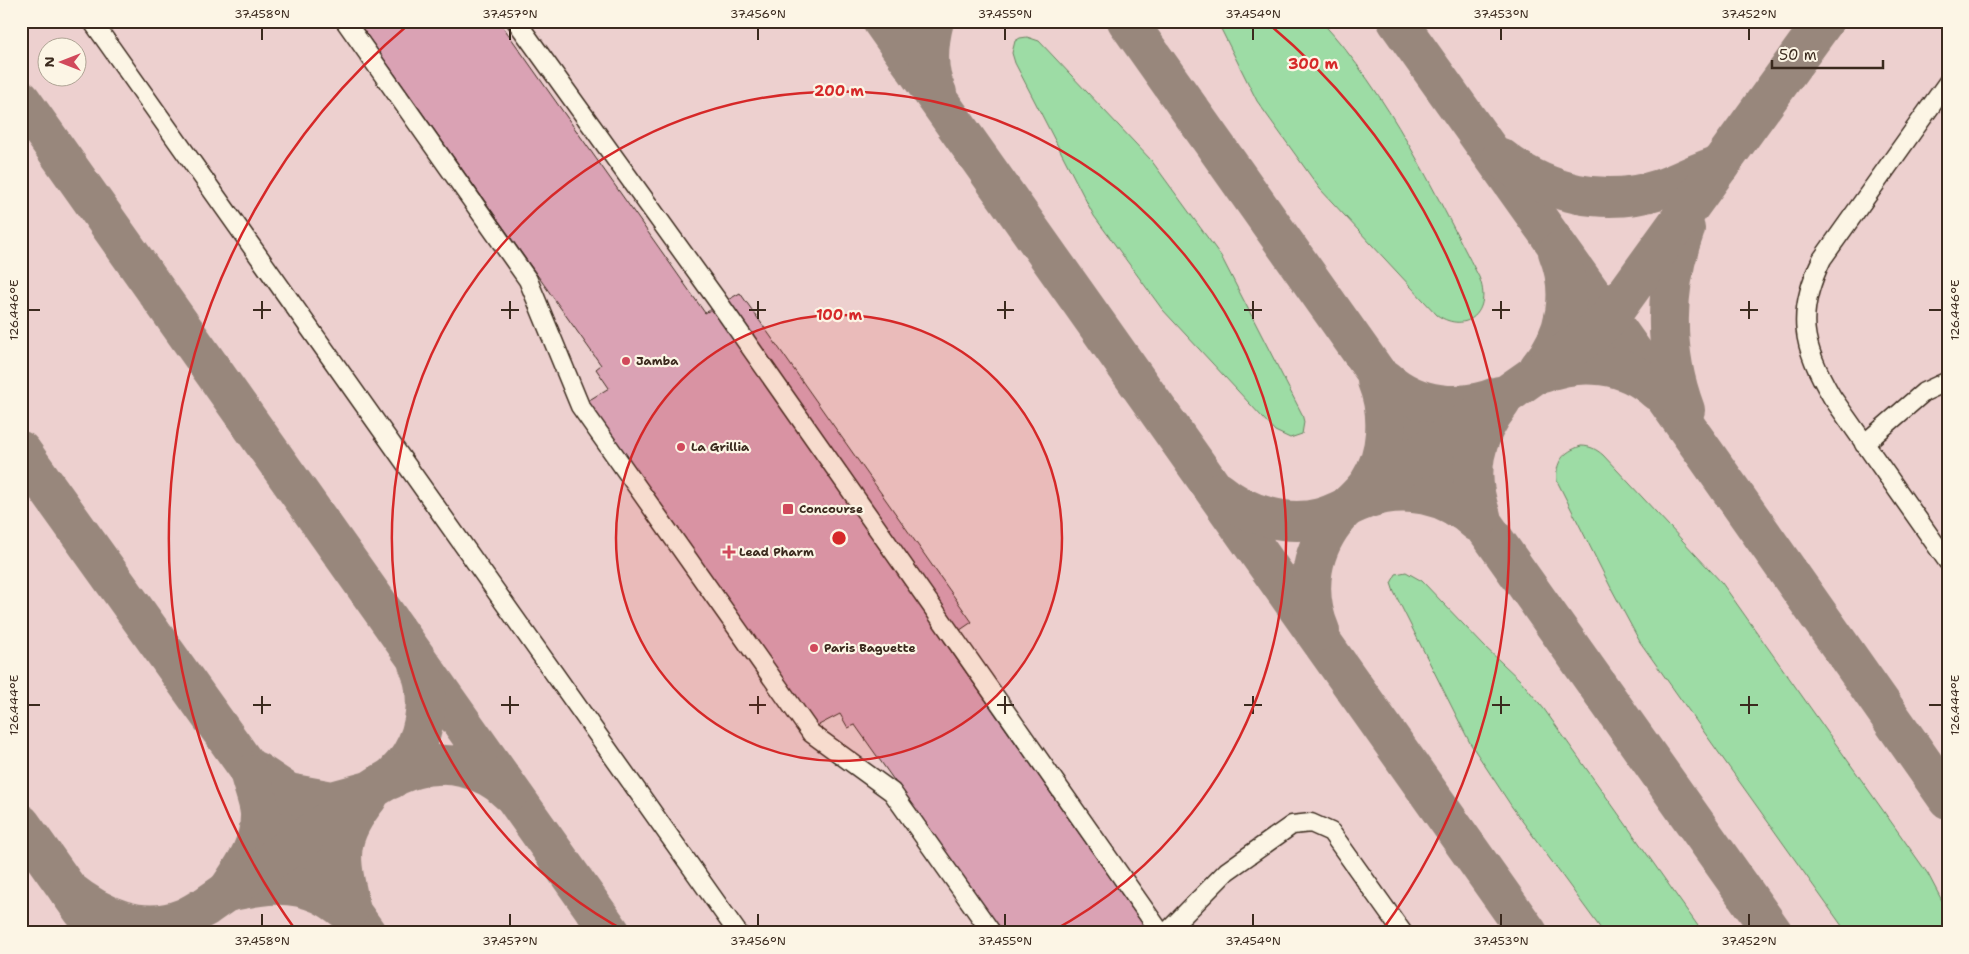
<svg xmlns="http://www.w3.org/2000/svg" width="1969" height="954" viewBox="0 0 1969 954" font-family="'Shantell Sans',sans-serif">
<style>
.built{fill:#edd0cf;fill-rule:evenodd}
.green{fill:#9ddca5;stroke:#6c8362}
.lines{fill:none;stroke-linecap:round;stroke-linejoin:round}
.taxiway{stroke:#98877c;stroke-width:40}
.building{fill:#daa2b4;stroke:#3b2a1e}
.minor-casing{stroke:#3b2a1e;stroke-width:21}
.minor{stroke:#fcf5e5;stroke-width:18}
.ticks{fill:none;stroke:#3b2a1e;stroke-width:2}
.ring{fill:none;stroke:#d62828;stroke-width:2.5}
.poi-dot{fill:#d1495b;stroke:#fcf5e5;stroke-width:2}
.labels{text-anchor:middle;stroke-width:4.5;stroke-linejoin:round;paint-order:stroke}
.poi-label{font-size:12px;font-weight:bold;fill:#3b2a1e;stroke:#fcf5e5;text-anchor:start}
.centre{fill:#d62828;stroke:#fcf5e5;stroke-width:2.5}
.ring-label{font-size:15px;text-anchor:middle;font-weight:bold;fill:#d62828;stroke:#fcf5e5;stroke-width:4.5;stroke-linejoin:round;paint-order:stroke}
.neatline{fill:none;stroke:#3b2a1e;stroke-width:2}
.ticks-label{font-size:12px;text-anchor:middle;fill:#3b2a1e}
</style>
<rect width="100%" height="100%" fill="#f5e4db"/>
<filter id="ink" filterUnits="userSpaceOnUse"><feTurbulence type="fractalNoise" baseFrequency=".02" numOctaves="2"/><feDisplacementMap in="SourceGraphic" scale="10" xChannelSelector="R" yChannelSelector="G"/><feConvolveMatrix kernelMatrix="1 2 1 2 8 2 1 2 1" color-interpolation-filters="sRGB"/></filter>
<g filter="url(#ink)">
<path class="built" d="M21,21H1948V933H21ZM48,48H78V78H48Z"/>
<g class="green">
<path d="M1217,21H1321C1389,95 1433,189 1479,277C1493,311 1467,335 1437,315L1320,189L1257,101Z"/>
<path d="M1027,37L1039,41L1151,160L1221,256L1302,414L1304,422L1302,434L1290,438L1275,431L1162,309L1094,216L1015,63L1012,53L1015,41L1020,38Z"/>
<path d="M1581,446C1590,446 1596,449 1603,455L1722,583L1928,874L1948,912V933H1847L1640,642L1611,588L1557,481C1555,462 1563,452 1581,446Z"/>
<path d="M1406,572L1422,581L1484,646L1521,681L1544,709L1703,933H1604L1512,807L1470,743L1394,592L1391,583L1396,574Z"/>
</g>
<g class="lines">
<g class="taxiway">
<path d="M882,21L1528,933"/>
<path d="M934,21C928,44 926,72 937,93"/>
<path d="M1127,21L1773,933"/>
<path d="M1397,21L1704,452L1948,799"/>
<path d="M21,100L611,933"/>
<path d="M1501,158C1546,194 1605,207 1660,189C1681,182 1699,171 1720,165"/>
<path d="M1539,368C1567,335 1574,292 1558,252"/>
<path d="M1543,373C1581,358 1626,362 1657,391"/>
<path d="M1385,379C1416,407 1461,412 1499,396"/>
<path d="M1685,410C1663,352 1664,287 1685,229"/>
<path d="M21,451L366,933"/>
<path d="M1219,492C1245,514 1286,527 1320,518C1336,514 1351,504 1366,499C1405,485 1447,494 1477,522"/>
<path d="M1349,505L1530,378L1595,331L1609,318L1824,21"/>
<path d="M1481,516C1466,472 1473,438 1501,402"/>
<path d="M1320,631C1303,590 1311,547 1340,514C1349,504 1361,495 1369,483C1388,455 1390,413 1377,381"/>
<path d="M255,771L288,793L332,801L365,792"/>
<path d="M250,775C253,787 259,801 260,813C261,845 244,867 227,892C260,885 289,879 321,894C330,898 339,905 347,911"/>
<path d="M391,779C398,771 406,764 411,755C427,729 431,692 418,664"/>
<path d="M21,824L83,911"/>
<path d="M68,890C100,916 142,935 184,918C191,915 198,910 205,907C248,877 290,847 333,818C358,800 384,777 414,769C446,759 487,768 509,792"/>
<path d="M350,906C339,857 335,838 368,797"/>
</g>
</g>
<path class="building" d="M357,21H499L705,313L740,293L972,622L944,641L1149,933H1002L855,725L848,728L840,714L815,727L586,402L609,388L596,369L601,365Z"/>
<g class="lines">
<g class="minor-casing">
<g id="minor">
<path d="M92,21L738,933"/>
<path d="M345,21L528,280L580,406L811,733L892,792L992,933"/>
<path d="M516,21L717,300L1161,933"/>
<path d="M1948,82L1822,259C1795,314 1802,346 1832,397L1948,562"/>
<path d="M1864,444L1924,392L1948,381"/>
<path d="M1166,933L1227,871L1292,825L1311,823L1331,832L1403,933"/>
</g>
</g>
<use href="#minor" class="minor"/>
</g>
</g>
<path class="ticks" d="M262,28V40M510,28V40M758,28V40M1005,28V40M1253,28V40M1501,28V40M1749,28V40M262,301V319M510,301V319M758,301V319M1005,301V319M1253,301V319M1501,301V319M1749,301V319M28,310H40M253,310H271M501,310H519M749,310H766M997,310H1014M1244,310H1262M1492,310H1510M1740,310H1758M1929,310H1942M262,696V714M510,696V714M758,696V714M1005,696V714M1253,696V714M1501,696V714M1749,696V714M28,705H40M253,705H271M501,705H519M749,705H766M997,705H1014M1244,705H1262M1492,705H1510M1740,705H1758M1929,705H1942M262,914V926M510,914V926M758,914V926M1005,914V926M1253,914V926M1501,914V926M1749,914V926"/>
<circle cx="839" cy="538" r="223" fill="#d62828" fill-opacity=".12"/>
<g class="ring">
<circle cx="839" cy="538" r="223"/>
<path d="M629 933A447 447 0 1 1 1049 933"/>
<path d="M297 932A670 670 0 0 1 408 25M1270 25A670 670 0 0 1 1381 932"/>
</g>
<g class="poi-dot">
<circle cx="626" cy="361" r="5"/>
<circle cx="681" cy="447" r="5"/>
<rect x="782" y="503" width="12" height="12" rx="2.5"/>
<path d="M726.5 544.5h5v5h5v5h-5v5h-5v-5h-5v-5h5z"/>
<circle cx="814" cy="648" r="5"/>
</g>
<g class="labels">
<g class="poi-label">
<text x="636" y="365">Jamba</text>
<text x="691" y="451">La Grillia</text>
<text x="799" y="513">Concourse</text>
<text x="739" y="556">Lead Pharm</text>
<text x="824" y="652">Paris Baguette</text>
</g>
</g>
<circle cx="839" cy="538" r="8" class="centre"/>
<g class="ring-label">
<text x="1313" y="69">300 m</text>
<text x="839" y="96">200 m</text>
<text x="839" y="320">100 m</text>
</g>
<rect width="1969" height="954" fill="none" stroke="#fcf5e5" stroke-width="55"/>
<g transform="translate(62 62) rotate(270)"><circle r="24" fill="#fcf5e5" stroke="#afa495"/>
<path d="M0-4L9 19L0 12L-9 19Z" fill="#d1495b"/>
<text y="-8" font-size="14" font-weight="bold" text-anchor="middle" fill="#3b2a1e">N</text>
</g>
<path d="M1772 60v8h111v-8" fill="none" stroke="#3b2a1e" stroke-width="2.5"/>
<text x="1779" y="60" font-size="15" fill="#3b2a1e" stroke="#fcf5e5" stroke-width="4" paint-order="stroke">50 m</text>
<rect x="28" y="28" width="1914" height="898" class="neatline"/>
<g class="ticks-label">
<text x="262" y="18">37.458°N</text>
<text x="510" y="18">37.457°N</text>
<text x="758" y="18">37.456°N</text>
<text x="1005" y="18">37.455°N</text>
<text x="1253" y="18">37.454°N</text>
<text x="1501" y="18">37.453°N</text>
<text x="1749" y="18">37.452°N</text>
<text transform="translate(1955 310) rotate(-90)" y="4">126.446°E</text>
<text transform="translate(14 310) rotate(-90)" y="4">126.446°E</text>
<text transform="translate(1955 705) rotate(-90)" y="4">126.444°E</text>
<text transform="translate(14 705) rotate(-90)" y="4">126.444°E</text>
<text x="262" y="945">37.458°N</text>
<text x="510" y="945">37.457°N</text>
<text x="758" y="945">37.456°N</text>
<text x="1005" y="945">37.455°N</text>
<text x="1253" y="945">37.454°N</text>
<text x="1501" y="945">37.453°N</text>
<text x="1749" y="945">37.452°N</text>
</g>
</svg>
